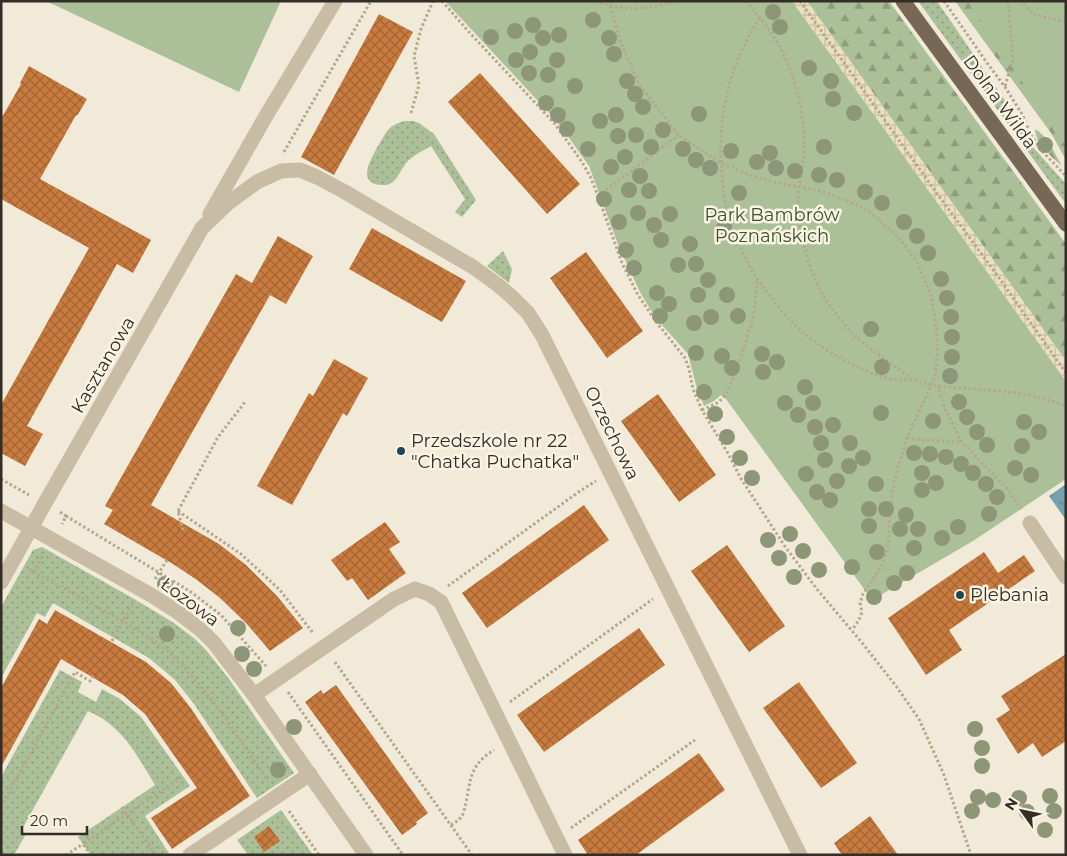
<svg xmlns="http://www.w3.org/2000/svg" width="1067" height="856" viewBox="0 0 1067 856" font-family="Montserrat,sans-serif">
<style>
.grass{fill:url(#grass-dots)}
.forest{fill:url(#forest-firs)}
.park{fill:#abc098}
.plaza{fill:url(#plaza-grid)}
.water{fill:url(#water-ripples)}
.building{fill:url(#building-cross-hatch)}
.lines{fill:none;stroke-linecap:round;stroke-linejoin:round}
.path{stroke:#b5a78e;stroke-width:3;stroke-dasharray:2.5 2.5;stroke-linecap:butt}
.minor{stroke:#c9bca4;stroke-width:15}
.major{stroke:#776856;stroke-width:15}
.tree{fill:#8d9778}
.poi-dot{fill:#1b4756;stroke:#f9f4e4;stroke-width:2}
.labels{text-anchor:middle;stroke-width:5;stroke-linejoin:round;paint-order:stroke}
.street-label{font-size:18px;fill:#342d26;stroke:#f9f4e4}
.park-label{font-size:18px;fill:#3b5329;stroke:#f9f4e4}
.poi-label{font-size:18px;fill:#342d26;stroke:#f9f4e4;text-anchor:start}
</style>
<defs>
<pattern id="grass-dots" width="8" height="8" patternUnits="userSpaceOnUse" patternTransform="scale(1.25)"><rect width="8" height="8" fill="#abc098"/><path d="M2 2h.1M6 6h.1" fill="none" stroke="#8c9c7c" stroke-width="1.8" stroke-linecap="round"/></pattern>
<pattern id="forest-firs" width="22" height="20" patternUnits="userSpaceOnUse" patternTransform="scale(1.25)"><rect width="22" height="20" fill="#abc098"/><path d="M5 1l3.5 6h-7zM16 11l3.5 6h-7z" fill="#8c9c7c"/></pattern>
<pattern id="plaza-grid" width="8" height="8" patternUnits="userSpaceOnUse" patternTransform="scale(1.25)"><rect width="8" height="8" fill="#eadfbe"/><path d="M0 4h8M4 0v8" fill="none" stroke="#c9c0a3"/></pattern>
<pattern id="water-ripples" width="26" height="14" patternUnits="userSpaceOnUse" patternTransform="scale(1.25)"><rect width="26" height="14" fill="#76a1af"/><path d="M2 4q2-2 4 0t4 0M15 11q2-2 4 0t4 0" fill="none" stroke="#62848e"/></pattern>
<pattern id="building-cross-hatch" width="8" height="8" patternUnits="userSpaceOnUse" patternTransform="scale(1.25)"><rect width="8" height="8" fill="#c97b3e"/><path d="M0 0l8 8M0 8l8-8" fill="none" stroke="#a46534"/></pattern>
</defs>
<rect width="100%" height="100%" fill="#f1ead8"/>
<g class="grass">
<path d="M918,1H937L1019,121L1032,146L1066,184V204Z"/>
<path d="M405,121H413L419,123L434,134L476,200L462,217L455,212L465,199L431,146C424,150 414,155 408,161C399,170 397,187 381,185C356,183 371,159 378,146C382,140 385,132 391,127C395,124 400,122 405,121Z"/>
<path d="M503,251L512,269L509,283L487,266Z"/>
<path d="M42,547L136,600L174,623L195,639L206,650L229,679L294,773L257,798L194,704L175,680L149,658L53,603L45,617L37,613L1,678V607L33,550Z"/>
<path d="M60,670L82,682L78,692L96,702L102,689L120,699L141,717L190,786L145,816L170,855H91L78,837L155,785C141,762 128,737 106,721C101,717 94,714 88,711L21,831L26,834L14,855H1V777Z"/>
<path d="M281,810L313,855H248L237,840Z"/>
</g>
<g class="forest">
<path d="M807,1H889L1066,244V361Z"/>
<path d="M955,1H1066V160L1051,133Z"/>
<path d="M1035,129C1048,136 1055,154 1062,166C1051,156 1036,145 1035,129Z"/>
</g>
<g class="park">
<path d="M46,1H281L239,92Z"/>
<path d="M445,1H792L1066,381V479L973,541L872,600L726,399L721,395L714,401L704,406L697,389L688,354L662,325L650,309L640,292L619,247L589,166L567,135L551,115Z"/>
<path d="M967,1H1066V146Z"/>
</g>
<path class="plaza" d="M792,1H807L1066,361V381Z"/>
<path class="water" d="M1066,484V520L1049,496Z"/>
<g class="building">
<path d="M379,14L413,32L334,175L301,157Z"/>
<path d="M29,66L87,99L77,116L76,115L40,179L151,240L133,273L117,264L27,426L43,434L25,466L1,453V405L89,248L1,199V119L21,84L20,83Z"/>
<path d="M480,73L580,184L547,214L448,102Z"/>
<path d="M372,228L466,281L442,322L349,269Z"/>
<path d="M278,236L313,256L286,304L270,295L151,505L219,544L246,565L277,596L303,628L270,651L246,623L220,598L197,580L173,564L104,524L113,510L105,506L236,274L252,283Z"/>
<path d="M586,252L643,331L607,358L550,278Z"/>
<path d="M334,359L368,378L347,416L343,413L292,505L257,486L309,393L313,396Z"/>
<path d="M658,394L716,475L679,502L621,421Z"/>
<path d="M584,505L609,540L487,628L462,593Z"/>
<path d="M385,522L400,542L389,549L406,573L368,600L352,578L347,581L331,560Z"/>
<path d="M727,545L785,626L749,652L691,571Z"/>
<path d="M984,552L998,573L1024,555L1035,571L949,630L962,650L926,675L888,618Z"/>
<path d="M55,610L146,662L171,683L190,707L250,796L172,849L151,818L197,788L145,714L123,695L61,659L1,767V688L39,619L47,624Z"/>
<path d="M639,628L665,665L544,752L517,715Z"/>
<path d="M1066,654V741L1042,757L1033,743L1018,754L996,719L1010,710L1001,696Z"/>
<path d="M799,682L857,763L821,788L763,708Z"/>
<path d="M336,685L428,813L416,822L417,824L402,835L305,702L321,690L323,694Z"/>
<path d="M699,753L725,790L636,855H588L578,840Z"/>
<path d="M870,816L898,855H842L834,843Z"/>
<path d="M269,826L280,841L264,852L254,837Z"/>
</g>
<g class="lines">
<g class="path">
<path d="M442,1L469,32L555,124L582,162L591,178L598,196L622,263L638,295L657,323L685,358L689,369L693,389L702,410L729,455L740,477L784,545L816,588L863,644L896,686L919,719L944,775L971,855"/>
<path d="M596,1C626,12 645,10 675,1"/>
<path d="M611,1L610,6L621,43L639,84L651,100L679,135L719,162L752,176L778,183L820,191L855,204L871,213L897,236L907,248L917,263L931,295L937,332V355L935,377L907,438L894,482L890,513L888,546L883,564L863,594L860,603L862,612L859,620L852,630"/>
<path d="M746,1C754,11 763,20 770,31C791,61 805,108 804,146C804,164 798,183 798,202C798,232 809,271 824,297C832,309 842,322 852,333C870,350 892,364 912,379"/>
<path d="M800,1L933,188L997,275L1066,373"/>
<path d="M944,1L985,60L1005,87L1022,114L1031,135L1042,151L1066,176"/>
<path d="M1019,1L1035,15L1066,22"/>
<path d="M760,18C732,60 719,108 721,158C722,174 723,190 726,206C729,222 736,238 743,252C746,259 749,266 753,273C756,278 761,283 764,288C772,298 779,309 788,318C813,345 848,365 883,377C893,381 903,379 913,380C920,381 925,384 932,385C958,389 985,389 1011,392C1030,395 1048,399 1066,406"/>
<path d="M1005,86L1013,60L1008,1"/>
<path d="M411,113L419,85L414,56L421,29L433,1"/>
<path d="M284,152L371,1"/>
<path d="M598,196L679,135"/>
<path d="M938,385L946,411L962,442L1010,492L1021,509"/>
<path d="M702,410L719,402L726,394L733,379L744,348L752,321L755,307L757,279"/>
<path d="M907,438L920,440L962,442"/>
<path d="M1,479L29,495"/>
<path d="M178,511L241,554L280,590L313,633"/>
<path d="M60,512L66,516L62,524"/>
<path d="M66,516L191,592L221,615L266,666"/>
<path d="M183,530L178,511L218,437L245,402"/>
<path d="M29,569L123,621L151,639L169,652L197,682L220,710L268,781"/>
<path d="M34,572L43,555"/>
<path d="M155,579L167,560"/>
<path d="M448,586L580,491L596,481"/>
<path d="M112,641L132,605"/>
<path d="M335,662L472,855"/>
<path d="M288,692L403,855"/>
<path d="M510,702L653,599"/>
<path d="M1,807L75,672L90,681L94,674"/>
<path d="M122,807L156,855"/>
<path d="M289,811L319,855"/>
<path d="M451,825L459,820L463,814C472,785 465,768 494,750"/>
<path d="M571,828L695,740"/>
<path d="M66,855L83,844"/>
<path d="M91,855L83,844L183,776"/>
</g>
<g class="minor">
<path d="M210,214L263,121L335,1"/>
<path d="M1,511L151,595L179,613L201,630L214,643L254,695L366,855"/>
<path d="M1030,523L1066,577"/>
<path d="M1,582L45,503L202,228L227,204L257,182L281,171L300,170L317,177L345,192L473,267L498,285L512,297L528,313L542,335L800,855"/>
<path d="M254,695L394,599L415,589L429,594L441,602L565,855"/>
<path d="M190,855L310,774"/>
</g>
<path class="major" d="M903,1L1066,224"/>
</g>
<g class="tree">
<circle cx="773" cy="12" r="8"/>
<circle cx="593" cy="20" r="8"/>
<circle cx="533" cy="25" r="8"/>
<circle cx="780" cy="27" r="8"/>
<circle cx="515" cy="31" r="8"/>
<circle cx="559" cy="35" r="8"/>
<circle cx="491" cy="37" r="8"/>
<circle cx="543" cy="38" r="8"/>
<circle cx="609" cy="38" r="8"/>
<circle cx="530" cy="52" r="8"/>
<circle cx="614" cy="54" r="8"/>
<circle cx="516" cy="60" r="8"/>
<circle cx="557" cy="60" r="8"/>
<circle cx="809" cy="68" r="8"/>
<circle cx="529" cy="73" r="8"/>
<circle cx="548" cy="75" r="8"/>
<circle cx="627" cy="81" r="8"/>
<circle cx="831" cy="81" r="8"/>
<circle cx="575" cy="86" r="8"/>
<circle cx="635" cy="94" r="8"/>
<circle cx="833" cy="99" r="8"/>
<circle cx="546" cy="103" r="8"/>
<circle cx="643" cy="107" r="8"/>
<circle cx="854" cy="113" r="8"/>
<circle cx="699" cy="114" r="8"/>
<circle cx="558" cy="115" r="8"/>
<circle cx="616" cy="115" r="8"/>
<circle cx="600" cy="121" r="8"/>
<circle cx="567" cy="129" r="8"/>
<circle cx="663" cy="130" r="8"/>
<circle cx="636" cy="135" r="8"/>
<circle cx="618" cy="136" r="8"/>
<circle cx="1045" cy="145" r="8"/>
<circle cx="651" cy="147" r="8"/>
<circle cx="824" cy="147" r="8"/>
<circle cx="588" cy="149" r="8"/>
<circle cx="683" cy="149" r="8"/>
<circle cx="731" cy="151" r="8"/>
<circle cx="770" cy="153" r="8"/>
<circle cx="625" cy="157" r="8"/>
<circle cx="696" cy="160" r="8"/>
<circle cx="757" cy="162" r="8"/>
<circle cx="611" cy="167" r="8"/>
<circle cx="710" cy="168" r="8"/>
<circle cx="776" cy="168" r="8"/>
<circle cx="795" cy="171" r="8"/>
<circle cx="819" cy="175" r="8"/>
<circle cx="640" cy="176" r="8"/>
<circle cx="837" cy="180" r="8"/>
<circle cx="629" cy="190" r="8"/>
<circle cx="649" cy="191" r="8"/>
<circle cx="865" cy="192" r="8"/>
<circle cx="739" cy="193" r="8"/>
<circle cx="604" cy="199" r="8"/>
<circle cx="882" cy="203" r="8"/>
<circle cx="638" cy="213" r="8"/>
<circle cx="670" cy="214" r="8"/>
<circle cx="619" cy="222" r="8"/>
<circle cx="904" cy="222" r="8"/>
<circle cx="654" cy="225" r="8"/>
<circle cx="724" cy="228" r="8"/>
<circle cx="917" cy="236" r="8"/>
<circle cx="661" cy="240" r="8"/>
<circle cx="690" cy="244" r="8"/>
<circle cx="626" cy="250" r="8"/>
<circle cx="928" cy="253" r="8"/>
<circle cx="696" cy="264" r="8"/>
<circle cx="678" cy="265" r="8"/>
<circle cx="634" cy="268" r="8"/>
<circle cx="941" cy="279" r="8"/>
<circle cx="708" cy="280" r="8"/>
<circle cx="657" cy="293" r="8"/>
<circle cx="698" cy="295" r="8"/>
<circle cx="727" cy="295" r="8"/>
<circle cx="947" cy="298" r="8"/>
<circle cx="669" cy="304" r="8"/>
<circle cx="660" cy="316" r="8"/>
<circle cx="738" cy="316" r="8"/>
<circle cx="711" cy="317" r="8"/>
<circle cx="951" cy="317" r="8"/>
<circle cx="694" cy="323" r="8"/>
<circle cx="871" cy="329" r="8"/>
<circle cx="952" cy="337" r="8"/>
<circle cx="696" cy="353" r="8"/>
<circle cx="762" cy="354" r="8"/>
<circle cx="722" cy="356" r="8"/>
<circle cx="952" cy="357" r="8"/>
<circle cx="777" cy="362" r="8"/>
<circle cx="882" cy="367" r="8"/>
<circle cx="732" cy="368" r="8"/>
<circle cx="763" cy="372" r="8"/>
<circle cx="950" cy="376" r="8"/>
<circle cx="805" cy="387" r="8"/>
<circle cx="704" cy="392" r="8"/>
<circle cx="959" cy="402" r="8"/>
<circle cx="785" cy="403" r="8"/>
<circle cx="813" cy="403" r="8"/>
<circle cx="881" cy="413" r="8"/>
<circle cx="715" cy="414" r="8"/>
<circle cx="798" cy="415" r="8"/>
<circle cx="967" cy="417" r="8"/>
<circle cx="933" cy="421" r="8"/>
<circle cx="1024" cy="422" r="8"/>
<circle cx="833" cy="425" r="8"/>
<circle cx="815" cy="427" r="8"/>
<circle cx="977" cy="432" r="8"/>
<circle cx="1039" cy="432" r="8"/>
<circle cx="727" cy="437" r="8"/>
<circle cx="821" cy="443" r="8"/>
<circle cx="850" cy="443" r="8"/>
<circle cx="987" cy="445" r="8"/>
<circle cx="1022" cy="446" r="8"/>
<circle cx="914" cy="453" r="8"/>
<circle cx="930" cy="454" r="8"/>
<circle cx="946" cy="457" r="8"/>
<circle cx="740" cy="458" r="8"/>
<circle cx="863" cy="458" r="8"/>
<circle cx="825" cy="460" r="8"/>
<circle cx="961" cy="464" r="8"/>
<circle cx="849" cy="466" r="8"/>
<circle cx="1015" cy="468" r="8"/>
<circle cx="922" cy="473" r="8"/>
<circle cx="973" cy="473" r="8"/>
<circle cx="806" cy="474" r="8"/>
<circle cx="1031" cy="475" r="8"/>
<circle cx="752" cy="478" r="8"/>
<circle cx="837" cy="481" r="8"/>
<circle cx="936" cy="483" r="8"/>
<circle cx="876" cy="484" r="8"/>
<circle cx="986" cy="484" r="8"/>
<circle cx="922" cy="490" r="8"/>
<circle cx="817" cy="492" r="8"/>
<circle cx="997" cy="497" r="8"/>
<circle cx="830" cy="500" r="8"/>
<circle cx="869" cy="509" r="8"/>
<circle cx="886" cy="509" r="8"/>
<circle cx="989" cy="514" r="8"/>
<circle cx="906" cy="515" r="8"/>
<circle cx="869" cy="526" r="8"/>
<circle cx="958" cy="527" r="8"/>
<circle cx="900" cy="529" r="8"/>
<circle cx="918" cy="529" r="8"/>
<circle cx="790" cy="534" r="8"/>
<circle cx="942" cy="538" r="8"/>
<circle cx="768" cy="540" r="8"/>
<circle cx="914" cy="548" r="8"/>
<circle cx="803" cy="551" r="8"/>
<circle cx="877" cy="552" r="8"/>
<circle cx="779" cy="558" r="8"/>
<circle cx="852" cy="567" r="8"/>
<circle cx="819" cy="570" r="8"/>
<circle cx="907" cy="573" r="8"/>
<circle cx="794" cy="577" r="8"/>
<circle cx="894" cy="583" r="8"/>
<circle cx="165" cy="584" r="8"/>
<circle cx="874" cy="597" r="8"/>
<circle cx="238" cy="628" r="8"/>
<circle cx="167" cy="634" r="8"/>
<circle cx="242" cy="654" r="8"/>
<circle cx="254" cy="669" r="8"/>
<circle cx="294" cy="727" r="8"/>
<circle cx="975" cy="729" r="8"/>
<circle cx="982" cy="748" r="8"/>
<circle cx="982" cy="766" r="8"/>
<circle cx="278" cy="770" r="8"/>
<circle cx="1050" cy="796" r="8"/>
<circle cx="978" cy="797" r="8"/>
<circle cx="1019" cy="798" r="8"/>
<circle cx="993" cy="800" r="8"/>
<circle cx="972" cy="811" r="8"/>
<circle cx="1054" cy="811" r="8"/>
<circle cx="1027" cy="812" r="8"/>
<circle cx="1045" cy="830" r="8"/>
</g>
<g class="poi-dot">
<circle cx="401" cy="451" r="5"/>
<circle cx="960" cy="595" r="5"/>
</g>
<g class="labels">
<g class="street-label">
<text transform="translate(1000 102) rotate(54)" y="6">Dolna Wilda</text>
<text transform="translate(103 365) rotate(-60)" y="6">Kasztanowa</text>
<text transform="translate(612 433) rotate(64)" y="6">Orzechowa</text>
<text transform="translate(190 602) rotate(37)" y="6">Łozowa</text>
</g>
<g class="park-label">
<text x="772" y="221">Park Bambrów<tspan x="772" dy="21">Poznańskich</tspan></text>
</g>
<g class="poi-label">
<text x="411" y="447">Przedszkole nr 22<tspan x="411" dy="21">"Chatka Puchatka"</tspan></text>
<text x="970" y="601">Plebania</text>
</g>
</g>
<rect width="1067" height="856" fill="none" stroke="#342d26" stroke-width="5"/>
<g transform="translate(1022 811) rotate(303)" stroke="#f9f4e4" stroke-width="4" paint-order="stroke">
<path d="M0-4L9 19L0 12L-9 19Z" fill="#342d26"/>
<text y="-8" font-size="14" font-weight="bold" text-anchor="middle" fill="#342d26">N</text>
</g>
<path d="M22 826v8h65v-8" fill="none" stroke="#342d26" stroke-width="2.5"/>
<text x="30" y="826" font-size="15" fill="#342d26" stroke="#f9f4e4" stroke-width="4" paint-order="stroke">20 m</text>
</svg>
